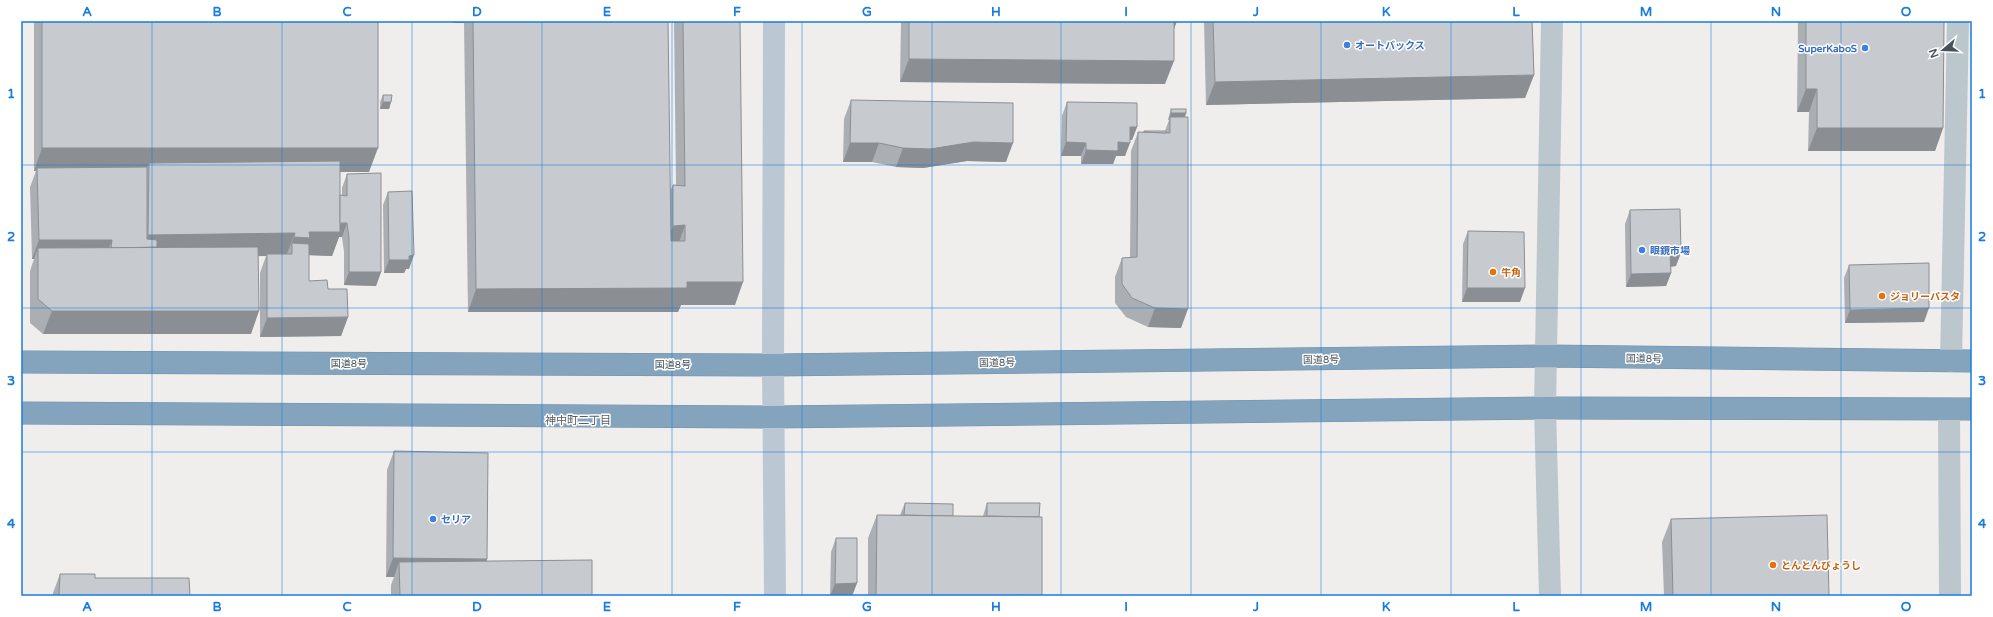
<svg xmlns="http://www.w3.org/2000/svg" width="1993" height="617" viewBox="0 0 1993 617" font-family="'Varela Round','Noto Sans JP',sans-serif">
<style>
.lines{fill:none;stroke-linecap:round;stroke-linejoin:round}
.highway-casing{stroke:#708fa9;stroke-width:23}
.street{stroke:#bbc6cd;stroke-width:22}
.secondary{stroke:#bbc7d2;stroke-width:22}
.highway{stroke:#84a4bd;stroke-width:22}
.wall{fill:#abafb3}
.shaded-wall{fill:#8b8e92}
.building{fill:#c7cbd0;stroke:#8b8e92}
.grid{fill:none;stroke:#177ce0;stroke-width:1;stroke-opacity:0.55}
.shop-dot{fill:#3f7fe0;stroke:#fff;stroke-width:1.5}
.food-dot{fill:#e8710a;stroke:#fff;stroke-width:1.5}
.labels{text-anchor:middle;stroke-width:3;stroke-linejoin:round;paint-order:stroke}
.shop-label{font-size:10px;font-weight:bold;fill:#366cbe;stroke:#fff;text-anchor:start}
.food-label{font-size:10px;font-weight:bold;fill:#c56008;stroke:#fff;text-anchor:start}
.street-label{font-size:10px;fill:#45525b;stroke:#fff}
.neighbourhood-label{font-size:11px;fill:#5a5e62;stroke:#fff}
.neatline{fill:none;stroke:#177ce0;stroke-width:1.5}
.grid-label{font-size:13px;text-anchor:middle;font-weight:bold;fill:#177ce0}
</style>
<rect width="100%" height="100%" fill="#f0eded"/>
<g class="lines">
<g class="highway-casing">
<g id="highway">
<path d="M21,362L773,365L1547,356L1972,361"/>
<path d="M21,413L773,417L1545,408L1972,409"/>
</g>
</g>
<g class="street">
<path d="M1951,361L1958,21"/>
<path d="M1949,409L1950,596"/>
<path d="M1550,596L1545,408L1552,21"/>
</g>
<path class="secondary" d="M774,21L773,365L775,596"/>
<use href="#highway" class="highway"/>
</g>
<g class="wall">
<path d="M34,21H379H378L369,172H340V195H342V188L347,174L381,272L376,286L344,285V252L342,237H339L332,256L309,255V281L328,289L348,317L341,336L260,337V273L266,256H258L251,334H43L30,323V271L34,259H32L30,187L36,171H34Z"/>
<path d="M453,21H668L670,191L673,185H676L674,21H740L735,305H681L678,312H468L464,22V23H453Z"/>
<path d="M901,21H1177L1174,29L1165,84L900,82Z"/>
<path d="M1204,21H1532L1534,75L1525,98L1206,105Z"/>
<path d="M1798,21H1944L1943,128L1935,151H1808L1809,112H1797Z"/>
<path d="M383,95L391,102L389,109H380V102Z"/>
<path d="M851,100L1006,162L967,161L923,168L896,167L872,162H843L844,119Z"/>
<path d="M1067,102L1137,127L1132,140H1130L1125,156H1116L1113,164H1081V156H1061L1062,116Z"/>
<path d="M1171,109L1186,113L1185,117L1181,328L1148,327L1126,317L1115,303V277L1122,258L1130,257L1131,151L1138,132H1144V131H1165L1169,120H1168L1169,116Z"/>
<path d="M388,192L409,269H406L404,273H384L383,205Z"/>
<path d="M1630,210L1676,266L1671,267V273L1666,286L1626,287L1625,224Z"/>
<path d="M1468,231L1520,302H1462L1463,244Z"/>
<path d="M1849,265L1924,322L1845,323L1844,278Z"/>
<path d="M394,451L487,559V561L592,596H391V585L394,577H386L387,470Z"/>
<path d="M905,503L953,516H983L987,503L1039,517L1041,596H868V538L877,515H900Z"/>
<path d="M1671,519L1829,596H1664L1662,542Z"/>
<path d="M836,538L857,583L852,596H830L831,552Z"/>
<path d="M60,574L95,578L190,596H53V593Z"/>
</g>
<g class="shaded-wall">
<path d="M454,21H464V23H453Z"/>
<path d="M1171,21H1177L1171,36Z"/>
<path d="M909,59L1174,61L1165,84L900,82Z"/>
<path d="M1534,75L1525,98L1206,105L1215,82Z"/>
<path d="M1806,89H1817L1809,112H1797Z"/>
<path d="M383,102H391L389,109H380Z"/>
<path d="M1171,113H1186L1184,120L1170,117L1168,120Z"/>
<path d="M1130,127H1137L1132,140H1125Z"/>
<path d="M1817,128H1943L1935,151H1808Z"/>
<path d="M974,142L1013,143L1006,162L967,161L923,168L896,167L903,148Z"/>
<path d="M1066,142L1086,143L1081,156H1061Z"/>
<path d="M1118,142L1130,143L1125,156H1116L1113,164H1081L1086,150Z"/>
<path d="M850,143H879L872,162H843Z"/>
<path d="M42,148H378L369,172L149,171V163L146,171L37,168L36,171H34Z"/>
<path d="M347,223L342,237H339L332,256L303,255L292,254V243L285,260L294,237L337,224Z"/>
<path d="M685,225L677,248L664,249L673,226Z"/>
<path d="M295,233L286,256L267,254L266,256L154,258L143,249L148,235Z"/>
<path d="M39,240H112L105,259L38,248L34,259H32Z"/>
<path d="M1670,253H1681L1676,266L1665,267Z"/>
<path d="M414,255L409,269H406L404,273H384L389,260Z"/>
<path d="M349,272H381L376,286L344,285Z"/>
<path d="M1671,273L1666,286L1626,287L1631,274Z"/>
<path d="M687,282H743L735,305H681L678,312H468L476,289Z"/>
<path d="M1467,288H1525L1520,302H1462Z"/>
<path d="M1155,308L1188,309L1181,328L1148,327Z"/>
<path d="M1929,308L1924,322L1845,323L1850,310Z"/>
<path d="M52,311H259L251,334H43Z"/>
<path d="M348,317L341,336L260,337L267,318Z"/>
<path d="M393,558L487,559L481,578L399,562L394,577H386Z"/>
<path d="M857,583L852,596H830L835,584Z"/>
<path d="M1016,595L1041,596H1016Z"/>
</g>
<g class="building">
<rect x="42" y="21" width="336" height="127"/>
<path d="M473,21H668L671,241H685V225L673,226V185L685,186L683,21H740L743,282H687V288L476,289Z"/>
<path d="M909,21H1174V61L909,59Z"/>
<path d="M1213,21H1532L1534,75L1215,82Z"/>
<path d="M1806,21H1944L1943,128H1817V89H1806Z"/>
<path d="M383,95H392L391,102H383Z"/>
<path d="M851,100L1013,103V143L974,142L930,149L903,148L879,143H850Z"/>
<path d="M1067,102L1137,103V127H1130V143L1118,142V151L1086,150V143L1066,142Z"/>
<rect x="1171" y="109" width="15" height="4"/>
<path d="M1170,117H1188V309L1155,308L1132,298L1122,284V258L1137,257L1138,132L1170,133Z"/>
<path d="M1144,131H1166V133L1144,132Z"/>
<path d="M340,161V232H309L310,238L294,237L295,233L148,235L149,163Z"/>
<path d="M147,167V239L157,240V247L111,248L112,240H39L37,168Z"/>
<path d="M381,173V272H349V238L347,223H340V195L347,196V174Z"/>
<path d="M412,191L414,255L409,256V260H389L388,192Z"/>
<path d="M1680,209L1681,253H1670L1671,273L1631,274L1630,210Z"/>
<path d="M1468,231L1524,232L1525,288H1467Z"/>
<path d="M292,243L309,244V281L327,280L328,289H347L348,317L267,318V254H292Z"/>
<path d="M258,247L259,311H52L38,299V248Z"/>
<path d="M1929,263V308L1850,310L1849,265Z"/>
<path d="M394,451L488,453L487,559L393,558Z"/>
<path d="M905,503L953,504V516L904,515Z"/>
<path d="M987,503H1040L1039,517L987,516Z"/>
<path d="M877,515L1042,517V596L1016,595V596H876Z"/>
<path d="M1827,515L1829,596H1673L1671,519Z"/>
<path d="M836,538H857V583L835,584Z"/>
<path d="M592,560V596H400L399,562Z"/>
<path d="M60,574H95V578H189L190,596H59Z"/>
</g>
<path class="grid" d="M152,21V596M282,21V596M412,21V596M542,21V596M672,21V596M802,21V596M932,21V596M1061,21V596M1191,21V596M1321,21V596M1451,21V596M1581,21V596M1711,21V596M1841,21V596M21,165H1972M21,308H1972M21,452H1972"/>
<g class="shop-dot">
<circle cx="1347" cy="45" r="4"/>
<circle cx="1865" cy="48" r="4"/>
<circle cx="1642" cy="250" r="4"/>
<circle cx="433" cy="519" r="4"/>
</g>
<g class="food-dot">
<circle cx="1493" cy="272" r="4"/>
<circle cx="1882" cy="296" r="4"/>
<circle cx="1773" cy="565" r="4"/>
</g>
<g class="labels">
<g class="shop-label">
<text x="1355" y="49">オートバックス</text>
<text x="1857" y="52" text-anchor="end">SuperKaboS</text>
<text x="1650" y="254">眼鏡市場</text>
<text x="441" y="523">セリア</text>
</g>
<g class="food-label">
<text x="1501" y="276">牛角</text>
<text x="1890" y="300">ジョリーパスタ</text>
<text x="1781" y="569">とんとんびょうし</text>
</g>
<g class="street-label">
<text transform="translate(1644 358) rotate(1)" y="4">国道8号</text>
<text transform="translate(1321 359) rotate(-1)" y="4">国道8号</text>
<text transform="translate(997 362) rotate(-1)" y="4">国道8号</text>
<text x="349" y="367">国道8号</text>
<text x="673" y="368">国道8号</text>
</g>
<g class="neighbourhood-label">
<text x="578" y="424">神中町二丁目</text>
</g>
</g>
<rect width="1993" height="617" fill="none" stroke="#ffffff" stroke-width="44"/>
<g transform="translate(1943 50) rotate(251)" stroke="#ffffff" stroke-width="3" paint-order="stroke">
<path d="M0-3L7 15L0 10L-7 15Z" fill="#45525b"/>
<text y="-6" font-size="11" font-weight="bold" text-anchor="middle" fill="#45525b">N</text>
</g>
<rect x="22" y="22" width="1949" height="573" class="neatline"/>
<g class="grid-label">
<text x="87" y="16">A</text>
<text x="217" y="16">B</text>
<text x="347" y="16">C</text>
<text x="477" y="16">D</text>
<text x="607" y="16">E</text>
<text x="737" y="16">F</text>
<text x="867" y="16">G</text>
<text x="996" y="16">H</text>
<text x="1126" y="16">I</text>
<text x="1256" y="16">J</text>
<text x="1386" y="16">K</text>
<text x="1516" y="16">L</text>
<text x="1646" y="16">M</text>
<text x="1776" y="16">N</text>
<text x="1906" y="16">O</text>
<text x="11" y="98">1</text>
<text x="1982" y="98">1</text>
<text x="11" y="241">2</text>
<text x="1982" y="241">2</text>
<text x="11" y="385">3</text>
<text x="1982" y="385">3</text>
<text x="11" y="528">4</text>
<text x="1982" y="528">4</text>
<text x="87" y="611">A</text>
<text x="217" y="611">B</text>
<text x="347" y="611">C</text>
<text x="477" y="611">D</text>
<text x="607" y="611">E</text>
<text x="737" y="611">F</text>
<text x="867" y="611">G</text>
<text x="996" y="611">H</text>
<text x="1126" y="611">I</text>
<text x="1256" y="611">J</text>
<text x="1386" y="611">K</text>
<text x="1516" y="611">L</text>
<text x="1646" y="611">M</text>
<text x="1776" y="611">N</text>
<text x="1906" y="611">O</text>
</g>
</svg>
